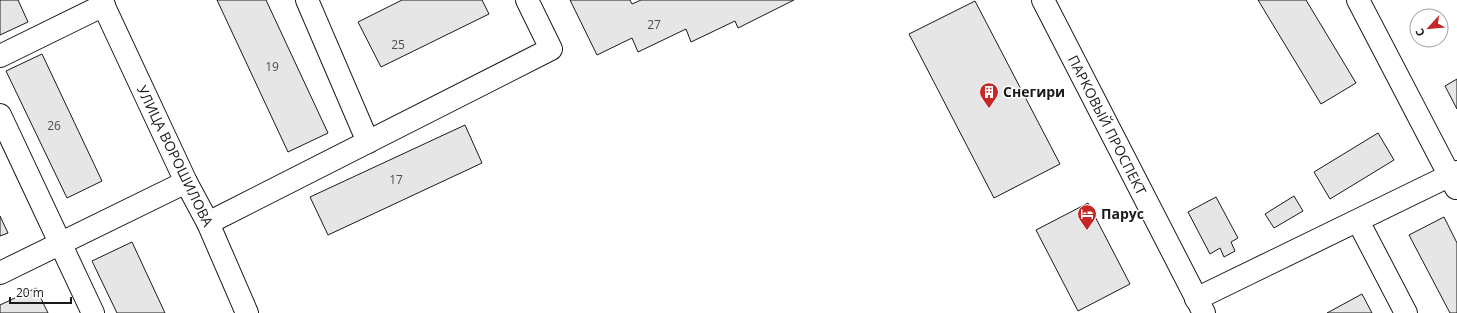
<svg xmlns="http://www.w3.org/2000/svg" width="1457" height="313" viewBox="0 0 1457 313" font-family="'Open Sans',sans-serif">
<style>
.building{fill:#e6e6e6;stroke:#1a1a1a}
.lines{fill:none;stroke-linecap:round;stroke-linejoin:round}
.minor-casing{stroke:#1a1a1a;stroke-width:24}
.minor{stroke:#fff;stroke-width:22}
.labels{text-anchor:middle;stroke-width:3;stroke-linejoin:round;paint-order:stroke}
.number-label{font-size:12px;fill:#4d4d4d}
.poi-label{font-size:14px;font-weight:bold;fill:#1a1a1a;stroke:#fff;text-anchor:start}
.street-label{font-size:14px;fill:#1a1a1a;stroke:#fff}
</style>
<rect width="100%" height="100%" fill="#fff"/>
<g class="building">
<path d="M0,0H18L28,22L0,35Z"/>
<path d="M217,0H266L328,133L288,152Z"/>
<path d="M402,0H482L489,14L381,67L358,22Z"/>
<path d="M570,0H630L632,4L641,0H794L738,28L735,21L691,42L686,29L638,52L632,38L597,55Z"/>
<path d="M1258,0H1306L1356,83L1321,104Z"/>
<path d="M975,1L1060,164L994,198L909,34Z"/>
<path d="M42,54L102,181L67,198L6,71Z"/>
<path d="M1457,79V109L1445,86Z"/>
<path d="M465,125L482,163L328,235L310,197Z"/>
<path d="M1378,133L1394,160L1330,199L1314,172Z"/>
<path d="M1294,196L1303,211L1274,228L1265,214Z"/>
<path d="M1216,197L1238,238L1231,242L1235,251L1224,257L1220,248L1210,254L1188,212Z"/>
<path d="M1088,203L1130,284L1078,311L1036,230Z"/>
<path d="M0,216L8,233L0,236Z"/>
<path d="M1444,217L1457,243V313H1450L1409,235Z"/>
<path d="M132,242L165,313H117L92,261Z"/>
<path d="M36,288L48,313H0V305Z"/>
<path d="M1362,294L1372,313H1327Z"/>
</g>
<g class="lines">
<g class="minor-casing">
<g id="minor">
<path d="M101,0L186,182L208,223L247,313"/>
<path d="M307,0L368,142"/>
<path d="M1043,0L1204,313"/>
<path d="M1358,0L1456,188"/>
<path d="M0,56L104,5"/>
<path d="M0,115L93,313"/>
<path d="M1358,221L1406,313"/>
<path d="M208,223L551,49L527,0"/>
<path d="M0,273L186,182"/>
<path d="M1196,299L1457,172"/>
</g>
</g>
<use href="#minor" class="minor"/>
</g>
<defs>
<g id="building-pin" transform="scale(1)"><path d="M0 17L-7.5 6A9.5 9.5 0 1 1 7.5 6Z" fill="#c62828" stroke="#fff"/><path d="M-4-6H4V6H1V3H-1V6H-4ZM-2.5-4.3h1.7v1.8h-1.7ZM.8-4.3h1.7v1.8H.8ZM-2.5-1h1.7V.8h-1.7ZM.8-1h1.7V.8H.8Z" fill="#fff"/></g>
<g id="hotel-pin" transform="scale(1)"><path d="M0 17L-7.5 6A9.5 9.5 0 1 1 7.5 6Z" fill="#c62828" stroke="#fff"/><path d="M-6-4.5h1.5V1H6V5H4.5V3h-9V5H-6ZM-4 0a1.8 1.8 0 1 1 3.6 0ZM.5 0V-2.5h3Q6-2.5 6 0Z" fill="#fff"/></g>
</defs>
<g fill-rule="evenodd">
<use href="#building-pin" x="989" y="92"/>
<use href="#hotel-pin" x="1087" y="214"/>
</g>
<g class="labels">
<g class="number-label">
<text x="654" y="29">27</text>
<text x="398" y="49">25</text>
<text x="272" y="71">19</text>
<text x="54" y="130">26</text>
<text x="396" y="184">17</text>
</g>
<g class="poi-label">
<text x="1003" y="97">Снегири</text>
<text x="1101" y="219">Парус</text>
</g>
<g class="street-label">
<text transform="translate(1107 125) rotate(63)" y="5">ПАРКОВЫЙ ПРОСПЕКТ</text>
<text transform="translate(175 156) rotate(64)" y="5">УЛИЦА ВОРОШИЛОВА</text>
</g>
</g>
<g transform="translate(1429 28) rotate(243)"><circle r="19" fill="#ffffff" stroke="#a3a3a3"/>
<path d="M0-3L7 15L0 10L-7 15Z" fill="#c62828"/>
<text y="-6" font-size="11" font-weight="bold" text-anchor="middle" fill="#1a1a1a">С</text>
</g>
<path d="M10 297v6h61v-6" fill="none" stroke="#1a1a1a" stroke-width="2"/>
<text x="16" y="297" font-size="12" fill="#1a1a1a" stroke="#ffffff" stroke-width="3" paint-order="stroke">20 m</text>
</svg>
